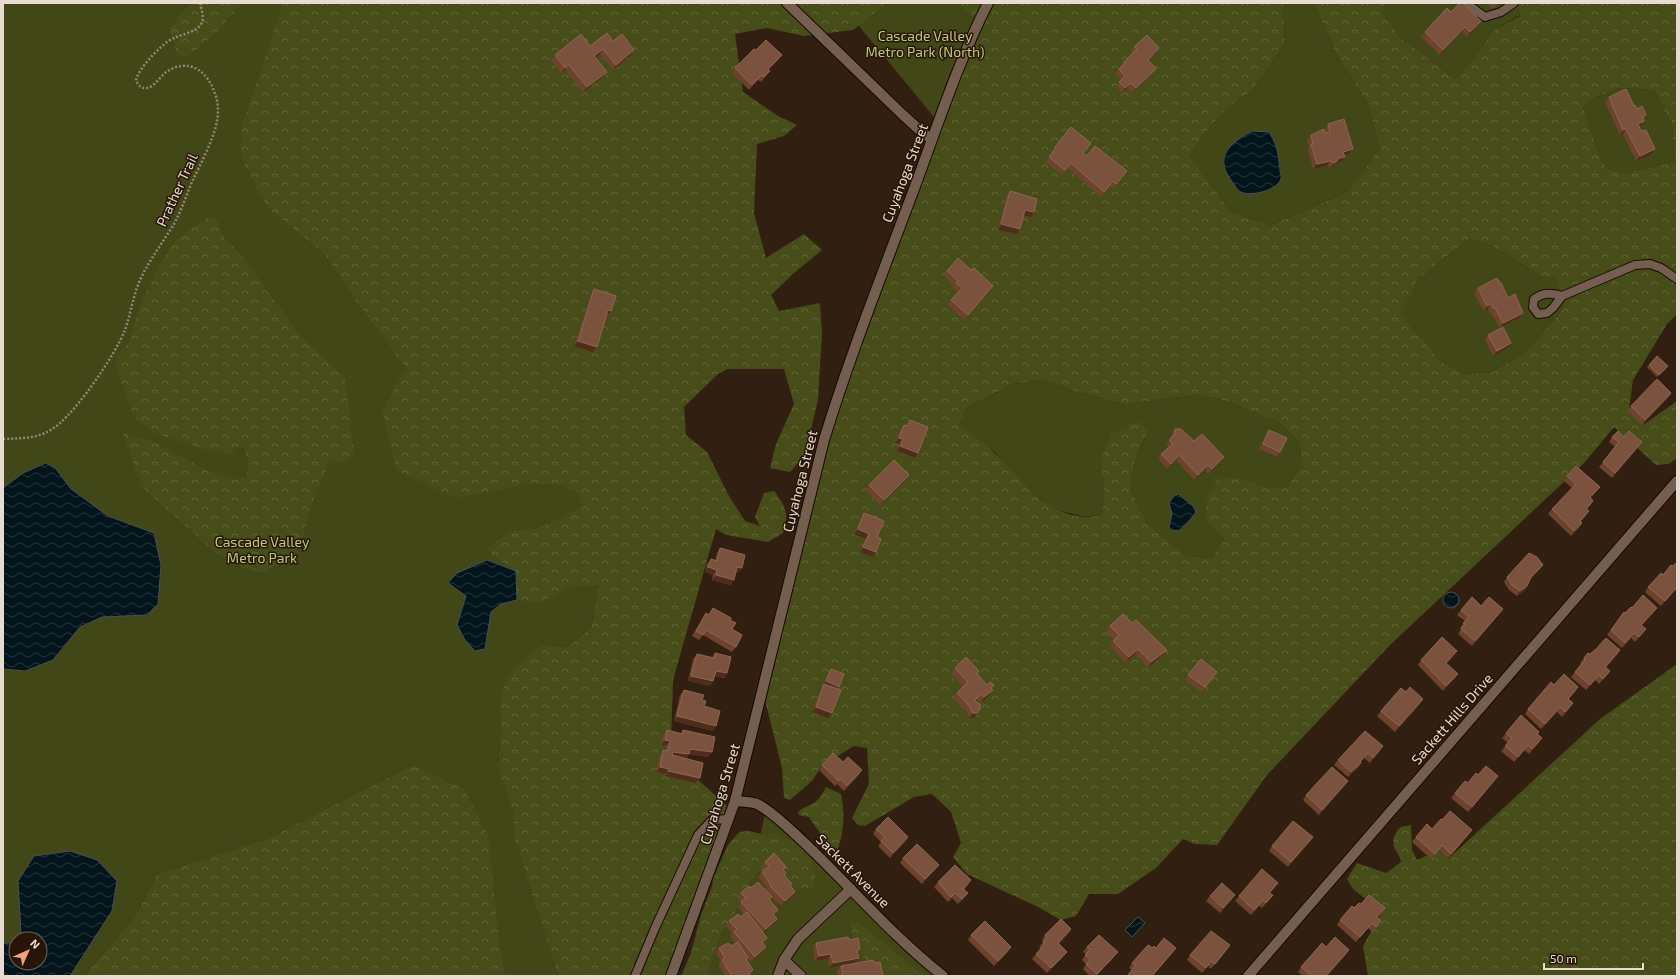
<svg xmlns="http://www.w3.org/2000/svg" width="1680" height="979" viewBox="0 0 1680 979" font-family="'Exo 2',sans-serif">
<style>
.green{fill:#414716;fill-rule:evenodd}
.forest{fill:url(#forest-crowns);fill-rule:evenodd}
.water{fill:url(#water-waves);stroke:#485053;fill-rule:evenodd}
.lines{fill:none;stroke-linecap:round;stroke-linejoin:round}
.service-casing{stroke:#180800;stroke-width:10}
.minor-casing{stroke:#180800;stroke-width:12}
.tertiary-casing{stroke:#180800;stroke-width:12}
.path{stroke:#94857a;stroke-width:2.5;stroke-dasharray:2 2;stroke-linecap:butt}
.service{stroke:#745e4f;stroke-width:8}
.minor{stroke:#745e4f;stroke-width:10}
.tertiary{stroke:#745e4f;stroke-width:10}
.wall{fill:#6e422c}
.shaded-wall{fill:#502d1a}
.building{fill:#7b523e;stroke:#8c6855}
.labels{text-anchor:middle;stroke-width:3;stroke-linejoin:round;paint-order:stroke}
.park-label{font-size:14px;fill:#bfcb7b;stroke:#271508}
.street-label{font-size:14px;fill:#e8dbd2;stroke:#271508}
</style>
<defs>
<pattern id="forest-crowns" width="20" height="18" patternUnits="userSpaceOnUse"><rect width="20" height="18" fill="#474d18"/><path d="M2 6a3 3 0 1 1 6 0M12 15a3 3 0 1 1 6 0" fill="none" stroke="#626639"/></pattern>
<pattern id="water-waves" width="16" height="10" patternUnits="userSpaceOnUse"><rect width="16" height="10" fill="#03151c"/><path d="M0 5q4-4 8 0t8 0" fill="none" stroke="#28363c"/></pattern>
</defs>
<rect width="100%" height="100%" fill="#311f11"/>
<g class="green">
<path d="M3,3H323L554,484L579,494L598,586L591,628L567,647L544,644L501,692V726L498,766L513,812L514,838L558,976H506L500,948L412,765L266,839L157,874L137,913L84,976H3ZM16,939H40V963H16Z"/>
<path d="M840,3H988L939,123Z"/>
<path d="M1283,3H1314L1335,52L1367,102L1380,148L1348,191L1309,209L1270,225L1231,212L1190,156L1205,133L1229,106L1252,91L1285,43Z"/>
<path d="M1387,3H1517L1520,15L1494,30L1474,57L1455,79L1400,37L1382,12Z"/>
<path d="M1619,88L1654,90L1672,126L1675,161L1626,173L1606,168L1596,146L1583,107L1597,97Z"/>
<path d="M1469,239L1492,246L1543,277H1556L1563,309L1525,353L1491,372L1466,374L1440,362L1399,314L1419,278Z"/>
<path d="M1043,380L1078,392L1127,405L1141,402L1198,395L1227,401L1279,423L1300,444L1301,465L1286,488H1269L1240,478L1224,538L1213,558L1187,556L1148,524L1131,490L1134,463L1148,431L1100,461L1104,492L1102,514L1085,517L1053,509L1022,484L996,453L959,426L967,408L1012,384Z"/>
<path d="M766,810L943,976H707L722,933L732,918L750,880Z"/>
</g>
<g class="forest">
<path d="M193,3H242L217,32L187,57L177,55L170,28L183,11Z"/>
<path d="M283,3H887L853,30L804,36L767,28L735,34L743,92L778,116L797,125L784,136L757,144L754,213L766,258L804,234L822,250L794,273L771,295L779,311L820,303L822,334L818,400L805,455L790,472L770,468L776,444L794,404L784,369H728L718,374L684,407L686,435L707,452L729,496L745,521L760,526L755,517L764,493L774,491C786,507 789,513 783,533L768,542L726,535L716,529L673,680L671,740L697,779L732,810L670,976H558L514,838L513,812L498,767L501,726V692L515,666L544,644L567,647L591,628L598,586L574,585L539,603L517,600L516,571L492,555L487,548L510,532L539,528L560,519L581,507L579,494L554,484H527L456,498L397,471L382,411L406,368L357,302L325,254L268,208L241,158V129Z"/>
<path d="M958,3H1283L1285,43L1252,91L1229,106L1205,133L1190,156L1231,212L1270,225L1309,209L1348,191L1380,148L1367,102L1335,52L1314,3H1387L1382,12L1400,37L1455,79L1474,57L1494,30L1520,16L1517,3H1677V314L1667,324L1633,380L1629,410L1643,425L1677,401V458L1669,464L1656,465L1614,427L1584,463L1390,645L1267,775L1217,845L1195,844L1183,839L1156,868L1118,894H1089L1076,916L1061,920L1036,906L967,874L953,857L961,843L951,812L932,794L914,797L865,826L858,825L852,818L869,784L867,748L854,746L821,766L813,780L790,800L784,798L782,768L763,692L824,441L979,22ZM1619,88L1654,90L1672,126L1675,161L1626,173L1606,168L1596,146L1583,107L1597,97ZM1469,239L1492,246L1543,277H1556L1563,309L1525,353L1491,372L1466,374L1441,362L1400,314L1419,278ZM1043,380L1078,392L1127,405L1141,402L1198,395L1227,401L1279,423L1300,444L1301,465L1286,488H1269L1240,478L1218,479L1207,499L1206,521L1224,538L1212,558L1187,556L1148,524L1131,490L1134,463L1148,431L1139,421L1112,433L1100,461L1104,492L1102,514C1097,515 1089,518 1084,517C1042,513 1023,481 996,454C985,443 972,434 959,426L967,408L1012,384Z"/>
<path d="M209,217L218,220L221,234L242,256L299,334L345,378L354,453L346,461H330L312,503L301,546L288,557L265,572L245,569L214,551L141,486L123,433L150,440L211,472L237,480L247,476L248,460L244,448L236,446L232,453L213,452L154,433L133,417L116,366L118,356L129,342L140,305L159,265L176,240Z"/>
<path d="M1677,664V976H1368L1363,946L1382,912L1353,889L1347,879L1357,863L1386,873L1401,862C1400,856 1397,853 1394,847C1392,841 1395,831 1401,827C1403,826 1408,826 1411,825L1412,850L1417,860L1439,850L1448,859L1600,719Z"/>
<path d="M412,765L464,789L488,835L500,948L506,976H84L137,913L157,874L266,839Z"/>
<path d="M826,787L841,794C845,814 844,830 838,849C823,845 826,841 818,830C815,826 812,822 809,817L799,815L798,812C803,808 805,807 810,805C818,802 822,794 826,787Z"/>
<path d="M749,831L766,835L773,832L803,847L816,868L813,889L796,888L784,874L764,873L759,871L750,880L747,889L732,918L722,933L707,976H681L691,953L701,915L712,886L713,879L718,867L728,845L739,832Z"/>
<path d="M851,922L858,923L866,928L923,976H878L872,966L862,957L851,930Z"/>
</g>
<g class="water">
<path d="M1252,131L1269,132C1278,146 1278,154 1280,170C1280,173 1282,176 1281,178C1279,190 1251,197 1241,192C1237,190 1234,184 1231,180C1213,156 1232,142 1252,131Z"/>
<path d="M46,463L56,469L71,489L108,516L154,533L161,565L158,604L147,615L102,617L80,627L53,660L25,671L3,669V488L23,473Z"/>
<path d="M1178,494L1193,506L1196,512C1193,517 1185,525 1180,530C1175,531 1172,531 1169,527L1172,514L1169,503L1173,497Z"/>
<path d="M487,560L516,571L517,600L501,604L491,612L485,649L475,651L465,640L457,625L466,596L448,583L457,573Z"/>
<circle cx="1451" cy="600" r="8"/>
<path d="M70,851L97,860L117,881L112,911L70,976H3V943H11L21,933L18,881L34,856ZM16,939H40V963H16Z"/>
<path d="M1138,917L1145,923L1132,937L1125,930Z"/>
</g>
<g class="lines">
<g class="service-casing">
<g id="service">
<path d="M1466,3L1485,17L1501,12L1514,3"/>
<path d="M1562,296C1550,293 1544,292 1534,299L1533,307L1538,314L1547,313L1553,308L1562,296L1635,265L1650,264L1661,268L1677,279"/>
<path d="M635,976L655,928L698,835L712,820L728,819"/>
</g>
</g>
<g class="minor-casing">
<g id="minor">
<path d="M787,3L903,115L924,134L932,139"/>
<path d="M784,960L801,976"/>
<path d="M778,976L784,960L798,939L851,889"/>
<path d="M1248,976L1677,481"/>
</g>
</g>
<g class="tertiary-casing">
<g id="tertiary">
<path d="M735,801C742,802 752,801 759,805C776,814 799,838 814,852C857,894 896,939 943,976"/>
<path d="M671,976L735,801L824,440C850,355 883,272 914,189C937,127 958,62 988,3"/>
</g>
</g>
<path class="path" d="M3,439C26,438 41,439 59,424C80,406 115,355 125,330C131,313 133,295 141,278C150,259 163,242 174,224C181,211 186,196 192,182C200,165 214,139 217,121C219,111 218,100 214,91C206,69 186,57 165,73C160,77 154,87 147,88C141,89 138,85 136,80C139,68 162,43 174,38C183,34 196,32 201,24C205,18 201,9 200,3"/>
<use href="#service" class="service"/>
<use href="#minor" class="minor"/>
<use href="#tertiary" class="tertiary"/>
</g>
<g class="wall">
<path d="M1486,3H1499L1493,9Z"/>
<path d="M1451,12L1481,21L1477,26L1467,37L1462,32L1440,55L1421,37L1425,32Z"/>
<path d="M613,41L634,50L631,55L613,70L600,54L595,57L607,72L603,77L583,92L565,70L561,73L551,60L555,55Z"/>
<path d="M1134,47L1156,53L1148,61L1156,69L1152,74L1132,93L1127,88L1122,93L1116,87L1121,80L1115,74L1121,68L1120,67L1124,62L1132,54L1131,52Z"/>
<path d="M756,50L778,60L768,70L766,76L761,82L758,80L749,90L732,73L735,68Z"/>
<path d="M1609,97L1634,106L1644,121L1641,126L1640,127L1641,131L1655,149L1652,154L1636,161L1623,134L1620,135L1605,102Z"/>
<path d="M1328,124L1353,149L1349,154L1344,156L1345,157L1341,162L1336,163L1334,166L1330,168L1327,166L1313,169L1308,149L1309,147L1307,140L1311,135L1326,133L1325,129Z"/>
<path d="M1055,147L1083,153L1087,156L1123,176L1113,189L1109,186L1101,197L1068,168L1062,175L1045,162L1052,153L1051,152Z"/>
<path d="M1010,191L1034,212L1031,217L1024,216L1020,229L1017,234L998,230L1006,196Z"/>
<path d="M971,270L990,291L964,320L948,305L951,300L958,293L953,288L954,286L944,276L947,271Z"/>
<path d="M1478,288L1508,298L1519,318L1500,328L1491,313H1490L1488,309L1484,311L1474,293Z"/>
<path d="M594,289L611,311L607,316H606L597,347L593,352L574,346L591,294Z"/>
<path d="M1488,335L1511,343L1508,348L1493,356L1485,340Z"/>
<path d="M1649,365L1666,369L1657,377L1647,367Z"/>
<path d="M1671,393L1668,398L1642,425L1627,411L1631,406Z"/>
<path d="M910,420L918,453L915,458L897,451L899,444L895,443L900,430L904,425L906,426Z"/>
<path d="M1175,429L1194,441L1221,462L1209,474L1205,470L1194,480L1176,460L1167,469L1158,459L1161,454L1168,448L1166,445L1171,438V434Z"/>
<path d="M1269,430L1280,452L1277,457L1259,449L1266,435Z"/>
<path d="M1612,437L1642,442L1638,447L1612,478L1599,467L1615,447L1609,442Z"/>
<path d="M1567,476L1596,492L1590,498L1593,501L1587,509L1586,516L1581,521L1579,528L1571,536L1548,514L1552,509L1572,488L1564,481Z"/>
<path d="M905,480L880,505L866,490L869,485Z"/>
<path d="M864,513L872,557L860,552L865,539L854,534L861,518Z"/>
<path d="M720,548L738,573H736L730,585L712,580L713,575L705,572L707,564L711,559L715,560L717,553Z"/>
<path d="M1677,562V589L1676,591L1675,590L1661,606L1645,592L1648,587L1673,566Z"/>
<path d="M1543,565L1539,570L1530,580L1527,586L1524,591L1517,596L1509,590L1504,582L1507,577Z"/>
<path d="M1481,606L1499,614L1472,646L1458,634L1461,629L1460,628L1465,621L1457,615L1461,610Z"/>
<path d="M713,608L730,620L736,647L732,652L703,635L699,640L692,636L706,613L708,615Z"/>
<path d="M1632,608L1653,613L1642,625V634L1635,642L1631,638L1622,648L1607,635L1624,612L1625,613Z"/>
<path d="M1110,626L1163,655L1148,668L1135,654L1126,663L1110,646L1114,640L1106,631Z"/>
<path d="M1620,650L1617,655L1606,668L1610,671L1599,684L1595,680L1586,690L1571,677L1581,664L1580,663L1584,658L1590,654Z"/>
<path d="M715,653L727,673L724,678L714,676L713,681L710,686L688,681L693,659L697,654L712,658Z"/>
<path d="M1453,656L1446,663L1458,674L1454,679L1443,691L1418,665L1421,660Z"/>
<path d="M1201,659L1217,672L1201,692L1185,680Z"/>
<path d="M955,668L977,674L987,685H994L991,688L989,695L981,703L977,699L975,701L977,714L974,718H969L966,711L953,698L957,693L963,686L951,674Z"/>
<path d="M831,669L839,687L837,688L828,718L812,712L821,689L824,684L829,671Z"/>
<path d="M1554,685L1575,692L1568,699L1573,703L1569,709L1562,717L1557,712L1541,729L1525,714L1528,709Z"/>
<path d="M684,690L704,706L713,731L674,721L680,695Z"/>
<path d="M1406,692L1423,699L1420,704L1395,732L1377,716L1381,711Z"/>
<path d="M667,730L681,733L683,730L708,757L689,754L686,759L700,778L696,783L665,776V774L656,772L660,755L663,750H666V746L661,745L663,735Z"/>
<path d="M1506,733L1538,734L1539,743L1529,754L1524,750L1514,762L1501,751L1508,743L1502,738Z"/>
<path d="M1383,746L1370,763L1364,758L1361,762L1358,768L1348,777L1334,765L1338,760Z"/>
<path d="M843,762L859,775L844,791L837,784L835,786L819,770L822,765Z"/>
<path d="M1478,775L1494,781L1468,812L1451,798L1455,793Z"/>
<path d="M1344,786L1319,815L1303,800L1306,795Z"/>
<path d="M1442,820L1468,835L1448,859L1439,850L1431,859L1412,842L1416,837L1432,829Z"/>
<path d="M876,829L908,837L905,842L890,858L878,846L881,842L873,834Z"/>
<path d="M1313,837L1288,867L1269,851L1272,846Z"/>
<path d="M903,858L935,870L922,884L900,863Z"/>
<path d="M765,862L786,867L784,870L786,873L784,875L790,886L792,897L781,906L769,894L772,897L769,900L774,915V924L763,933V943L766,947L763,952L751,962L748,958L747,960L753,970L750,975V976H724L725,975L718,965L721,961L716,954L719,948L731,946L736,943L730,937L732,934L726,926L729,921L740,917L744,914L738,907L741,902L738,898L741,893L751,888L767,892L766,887L758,877L762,872L764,870L761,867Z"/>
<path d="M971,880L964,890V898L958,904L952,898L948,902L934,887L938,882Z"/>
<path d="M1274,888L1270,893L1273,895L1262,908L1259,906L1251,915L1235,901L1239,896Z"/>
<path d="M1235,895L1231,900L1220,913L1206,901L1210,896Z"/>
<path d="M1361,904L1385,908L1377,918L1381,921L1377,926L1372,932L1368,928L1356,942L1337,925L1340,920L1354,908Z"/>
<path d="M1071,929L1068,934L1059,944L1063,957L1047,973L1032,959L1036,954L1041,948L1039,947L1043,942L1042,940L1045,935Z"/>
<path d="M971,935L1008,952L994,966L968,940Z"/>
<path d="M849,940L858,953L855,963L829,968L828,959L815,961L813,948L816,943Z"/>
<path d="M1087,947L1114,957L1096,976H1090L1083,969L1086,964L1082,960L1086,954L1083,952Z"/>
<path d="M1326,947L1349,950L1345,955L1327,976H1303L1298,972L1301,967Z"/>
<path d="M1152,948H1176L1153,976H1127L1132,970L1129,968L1132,963Z"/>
<path d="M1227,950L1211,969L1208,966L1202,973L1187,960L1190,955Z"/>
<path d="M874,963L883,976H838L837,971L841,966Z"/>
</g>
<g class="shaded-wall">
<path d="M1481,21L1477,26L1467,37L1470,32Z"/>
<path d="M1465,27L1462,32L1440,55L1443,50Z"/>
<path d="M1159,48L1156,53L1144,65L1148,60Z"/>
<path d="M603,49L600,54L591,61L594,56Z"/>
<path d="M634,50L631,55L613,70L616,65Z"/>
<path d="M782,55L778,60L764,75L768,69Z"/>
<path d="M569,65L565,70L561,73L565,68Z"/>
<path d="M1156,69L1152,74L1132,93L1136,88Z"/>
<path d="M607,72L603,77L583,92L587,87Z"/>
<path d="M762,75L758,80L749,90L752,85Z"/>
<path d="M1131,83L1127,88L1122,93L1125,88Z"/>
<path d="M1644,121L1641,126L1635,129L1638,124Z"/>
<path d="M1626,129L1623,134L1620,135L1623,130Z"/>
<path d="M1353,149L1349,154L1340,157L1343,152Z"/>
<path d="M1655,149L1652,154L1636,161L1640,156Z"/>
<path d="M1345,157L1341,162L1336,163L1334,166L1330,168L1334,163L1339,158Z"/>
<path d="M1330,161L1327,166L1313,169L1317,164Z"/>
<path d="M1025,210L1034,212L1031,217L1021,215Z"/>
<path d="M1001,224L1020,229L1017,234L998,230Z"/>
<path d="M993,286L990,291L964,320L968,315Z"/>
<path d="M1491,304L1488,309L1484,311L1487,306Z"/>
<path d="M608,310L611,311L607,316H605Z"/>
<path d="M1523,313L1519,318L1500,328L1503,323Z"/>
<path d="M578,341L597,347L593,352L574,346Z"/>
<path d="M1511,343L1508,348L1493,356L1497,351Z"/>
<path d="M1671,393L1668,398L1642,425L1645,420Z"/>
<path d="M899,438L903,439L899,444L895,443Z"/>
<path d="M1642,442L1638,447L1612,478L1615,473Z"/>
<path d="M900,446L918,453L915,458L897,451Z"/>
<path d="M1179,455L1176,460L1167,469L1171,464Z"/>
<path d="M1224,457L1221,462L1209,474L1212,469Z"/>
<path d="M1208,465L1205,470L1194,480L1198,475Z"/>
<path d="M909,475L905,480L880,505L884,500Z"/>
<path d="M1600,487L1596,492L1586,502L1590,497Z"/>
<path d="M1589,511L1586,516L1577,526L1580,521Z"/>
<path d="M1582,523L1579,528L1571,536L1574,531Z"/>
<path d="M858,529L869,534L865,539L854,534Z"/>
<path d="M863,547L876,552L872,557L860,552Z"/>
<path d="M1543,565L1539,570L1527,582L1531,577Z"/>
<path d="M708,567L717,570L713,575L705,572Z"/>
<path d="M737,567L742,568L738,573L734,572Z"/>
<path d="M716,575L734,580L730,585L712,580Z"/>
<path d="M1527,586L1524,591L1517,596L1520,591Z"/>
<path d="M1677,587L1675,590L1661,606L1665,601Z"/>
<path d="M1657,608L1653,613L1638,630L1641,625Z"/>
<path d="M1503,609L1499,614L1472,646L1475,641Z"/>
<path d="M1634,633L1631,638L1622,648L1625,643Z"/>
<path d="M1138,649L1135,654L1126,663L1129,657Z"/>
<path d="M1167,650L1163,655L1148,668L1151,662Z"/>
<path d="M1620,650L1617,655L1602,672L1605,667Z"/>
<path d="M716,671L727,673L724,678L712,676Z"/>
<path d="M1458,674L1454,679L1443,691L1446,686Z"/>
<path d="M1599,675L1595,680L1586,690L1590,685Z"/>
<path d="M691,676L713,681L710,686L688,681Z"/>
<path d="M826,681L839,687L837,689L824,684Z"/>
<path d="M1578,687L1575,692L1564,704L1568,699Z"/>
<path d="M993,690L989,695L981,703L984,697Z"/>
<path d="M1423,699L1420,704L1395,732L1399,726Z"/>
<path d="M1573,703L1569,709L1562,717L1565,712Z"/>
<path d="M816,707L832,713L828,718L812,712Z"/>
<path d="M1560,707L1557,712L1541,729L1545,724Z"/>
<path d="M980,709L974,718H969L973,713Z"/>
<path d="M677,716L716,726L713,731L674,721Z"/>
<path d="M1542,738L1539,743L1529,754L1532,749Z"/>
<path d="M665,740L670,741L666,746L661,745Z"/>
<path d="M1383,746L1380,751L1370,763L1373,758Z"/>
<path d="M690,749L712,752L708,757L689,754L686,759L669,757L673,752Z"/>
<path d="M1361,763L1358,768L1348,777L1351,772Z"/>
<path d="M660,767L669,769L665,774L656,772Z"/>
<path d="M862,770L859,775L844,791L847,786Z"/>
<path d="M668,771L700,778L696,783L665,776Z"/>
<path d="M1348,781L1344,786L1319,815L1322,810Z"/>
<path d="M1472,830L1468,835L1448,859L1451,854Z"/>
<path d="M908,837L905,842L890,858L893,853Z"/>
<path d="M1313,837L1309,842L1288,867L1291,862Z"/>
<path d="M939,865L935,870L922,884L925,879Z"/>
<path d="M795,892L792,897L781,906L785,901Z"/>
<path d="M968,893L964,898L958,904L962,899Z"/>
<path d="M1235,895L1231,900L1220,913L1223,908Z"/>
<path d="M777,919L774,924L762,934L766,929Z"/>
<path d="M1071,929L1068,934L1055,948L1058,943Z"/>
<path d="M1230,945L1227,950L1211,969L1215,964Z"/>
<path d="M766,947L763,952L751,962L755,957Z"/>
<path d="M1011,947L1008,952L994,966L998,961Z"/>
<path d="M1176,948L1153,976H1152Z"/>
<path d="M1349,950L1345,955L1327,976H1326Z"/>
<path d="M1067,952L1063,957L1047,973L1051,968Z"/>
<path d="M831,954L828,959L815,961L819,956Z"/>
<path d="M859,958L855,963L829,968L833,963Z"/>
</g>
<g class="building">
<path d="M1460,3H1463L1481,21L1470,32L1465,27L1443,50L1425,32L1447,8L1451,12Z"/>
<path d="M607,33L613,41L622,34L634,50L616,65L603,49L594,56L607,72L587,87L569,65L565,68L555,55L581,34L590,46Z"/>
<path d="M1147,35L1159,48L1148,60L1156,69L1136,88L1131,83L1125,88L1119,82L1125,76L1119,69L1125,63L1124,62L1137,49L1134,47Z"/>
<path d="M766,40L782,55L768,69L770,71L764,77L762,75L752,85L735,68L754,49L756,50Z"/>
<path d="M1626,89L1634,106L1635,105L1637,109L1642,106L1646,115L1643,117L1644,121L1638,124L1641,131L1646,130L1655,149L1640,156L1626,129L1623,130L1609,97Z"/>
<path d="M1344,119L1353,149L1343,152L1345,157L1339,158L1337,161L1334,163L1330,161L1317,164L1311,144H1313L1311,135L1324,129L1325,133L1330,132L1328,124Z"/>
<path d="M1071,127L1091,143L1083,153L1087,156L1095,146L1127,171L1116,184L1113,181L1104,192L1071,163L1065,170L1049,157L1056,148L1055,147Z"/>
<path d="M1010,191L1037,199L1034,212L1025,210L1020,229L1001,224Z"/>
<path d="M958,258L971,270L974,268L993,286L968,315L951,300L962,288L956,283L958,281L947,271Z"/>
<path d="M1497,278L1500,283H1501L1508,298L1515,294L1523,313L1503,323L1495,308H1493L1491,304L1487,306L1478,288Z"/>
<path d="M594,289L616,296L611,311L608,310L597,347L578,341Z"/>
<path d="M1503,327L1511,343L1497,351L1488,335Z"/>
<path d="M1657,356L1668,366L1659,375L1649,365Z"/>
<path d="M1657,379L1671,393L1645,420L1631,406Z"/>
<path d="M910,420L928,427L918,453L900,446L903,439L899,438L904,425L907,426Z"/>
<path d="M1175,429H1181L1194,441L1202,434L1224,457L1212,469L1208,465L1198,475L1179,455L1171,464L1161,454L1173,444L1169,440L1175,434Z"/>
<path d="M1269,430L1287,438L1280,452L1263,444Z"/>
<path d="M1618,431L1624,437L1629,431L1642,442L1615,473L1603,462L1619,442L1612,437Z"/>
<path d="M894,460L909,475L884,500L869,485Z"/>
<path d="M1576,466L1600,487L1590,497L1593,501L1586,509L1589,511L1580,521L1582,523L1574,531L1552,509L1576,484L1567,476Z"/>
<path d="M864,513L884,521L877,537L881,539L876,552L863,547L869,534L858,529Z"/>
<path d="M720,548L745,555L742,568L737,567L734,580L716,575L717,570L708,567L711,559L717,561Z"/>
<path d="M1529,553L1537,557L1543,565L1531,577L1527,586L1520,591L1512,585L1507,577Z"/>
<path d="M1677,562V587L1665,601L1648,587L1661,573L1663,575L1671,565L1673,566Z"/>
<path d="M1643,595L1657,608L1641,625L1646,629L1639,637L1634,633L1625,643L1611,630L1624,612L1625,613L1631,607L1632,608Z"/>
<path d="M1472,597L1481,606L1489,597L1503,609L1475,641L1461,629L1465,624L1463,623L1469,617L1461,610Z"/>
<path d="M713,608L731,618L730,620L736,623L732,629L742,635L736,647L706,630L703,635L696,631L706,613L709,615Z"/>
<path d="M1123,614L1132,623L1136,620L1167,650L1151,662L1138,649L1129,657L1113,641L1119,635L1110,626Z"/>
<path d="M1442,637L1457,651L1446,663L1458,674L1446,686L1421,660Z"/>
<path d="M1606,638L1620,650L1605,667L1610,671L1603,679L1599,675L1590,685L1575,672L1585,660L1584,658L1588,653L1590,654L1596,649Z"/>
<path d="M715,653L731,657L727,673L716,671L713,681L691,676L697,654L714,658Z"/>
<path d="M966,657L979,671L977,674L987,685L990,682L994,685L991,688L993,690L984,697L981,694L974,701L980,704V709L977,713H973L969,706L957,693L968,682L955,668Z"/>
<path d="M1201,659L1217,672L1205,687L1188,675Z"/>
<path d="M831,669L844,674L839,687L826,681Z"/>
<path d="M1564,674L1578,687L1568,699L1573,703L1565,712L1560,707L1545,724L1528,709L1551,682L1554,685Z"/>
<path d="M824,684L841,690L832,713L816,707Z"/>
<path d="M1410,687L1423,699L1399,726L1381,711L1401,688L1406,692Z"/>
<path d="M684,690L704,695L702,700L706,701L704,706L720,711L716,726L677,716Z"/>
<path d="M1521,715L1539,732L1537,734L1542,738L1532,749L1528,745L1518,757L1505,746L1512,738L1506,733Z"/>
<path d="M667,730L682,734L683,730L715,737L712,752L690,749L689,754L673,752L672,755L703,763L700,778L668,771L669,769L660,767L663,750L668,751L670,741L665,740Z"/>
<path d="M1365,731L1383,746L1373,758L1368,753L1360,761L1361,763L1351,772L1338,760Z"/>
<path d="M833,753L843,762L848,757L862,770L847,786L841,779L839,781L822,765Z"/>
<path d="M1486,766L1498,776L1472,807L1455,793L1465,781L1468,783L1476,773L1478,775Z"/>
<path d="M1332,767L1348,781L1322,810L1306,795Z"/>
<path d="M1450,811L1472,830L1451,854L1442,845L1435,854L1416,837L1427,824L1432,829L1441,819L1442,820Z"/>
<path d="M888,817L908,837L893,853L881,841L885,837L876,829Z"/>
<path d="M1293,821L1313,837L1291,862L1272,846Z"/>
<path d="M917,844L939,865L925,879L903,858Z"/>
<path d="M774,853L786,867L783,870L786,873L784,875L792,884L790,885L795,892L785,901L771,887L769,882L762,872L769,866L765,862Z"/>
<path d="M955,865L971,880L963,889L968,893L962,899L955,893L951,897L938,882Z"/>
<path d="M1262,869L1278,883L1269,893L1273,895L1266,903L1263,900L1254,910L1239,896Z"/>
<path d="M758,882L772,897L769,899L778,910L773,914L777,919L766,929L741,902L746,898L741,893L749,886L751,888Z"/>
<path d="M1222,883L1235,895L1223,908L1210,896Z"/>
<path d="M1369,895L1385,908L1377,917L1381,921L1376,927L1372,923L1360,937L1340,920L1352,906L1354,908L1359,903L1361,904Z"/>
<path d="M747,912L767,938L762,942L766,947L755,957L734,932L737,929L729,921L738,914L740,917Z"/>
<path d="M1061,919L1071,929L1058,943L1067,952L1051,968L1036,954L1045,944L1043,942L1047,938L1045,935Z"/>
<path d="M985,921L1011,947L998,961L971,935Z"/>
<path d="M1211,931L1230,945L1215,964L1211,961L1206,968L1190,955Z"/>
<path d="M1099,935L1118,952L1097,974L1086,964L1091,960L1085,955L1090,950L1087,947Z"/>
<path d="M848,937L849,940L858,938L860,949L857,950L859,958L833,963L831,954L819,956L816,943Z"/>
<path d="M1335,937L1349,950L1326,976H1312L1301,967L1322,943L1326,947Z"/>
<path d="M1164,938L1176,948L1152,976H1127L1136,965L1132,963L1147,946L1149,945L1152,948L1154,946L1156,948Z"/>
<path d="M738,942L748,958L746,959L753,970L749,973L750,976H732L722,960L725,958L719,948L728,943L731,946Z"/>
<path d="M873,960L874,963L880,962L883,976H843L841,966Z"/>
</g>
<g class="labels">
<g class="park-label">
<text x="925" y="41">Cascade Valley<tspan x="925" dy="16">Metro Park (North)</tspan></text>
<text x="262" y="547">Cascade Valley<tspan x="262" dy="16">Metro Park</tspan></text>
</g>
<g class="street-label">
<text transform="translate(905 173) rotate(-69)" y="5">Cuyahoga Street</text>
<text transform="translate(177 190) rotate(-65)" y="5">Prather Trail</text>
<text transform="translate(800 481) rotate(-76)" y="5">Cuyahoga Street</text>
<text transform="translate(1452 719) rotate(-49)" y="5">Sackett Hills Drive</text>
<text transform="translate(720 794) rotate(-73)" y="5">Cuyahoga Street</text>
<text transform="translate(853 871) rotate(45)" y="5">Sackett Avenue</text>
</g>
</g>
<rect width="1680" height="979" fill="none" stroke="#e8dbd2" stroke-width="8"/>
<g transform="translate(28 951) rotate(45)"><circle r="19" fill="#271508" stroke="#746459"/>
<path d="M0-3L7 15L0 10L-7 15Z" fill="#f1a17c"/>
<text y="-6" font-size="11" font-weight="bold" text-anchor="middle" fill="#e8dbd2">N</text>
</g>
<path d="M1544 963v6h99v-6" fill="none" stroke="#e8dbd2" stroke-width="2"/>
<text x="1550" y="963" font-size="12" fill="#e8dbd2" stroke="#271508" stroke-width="3" paint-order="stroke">50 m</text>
</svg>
